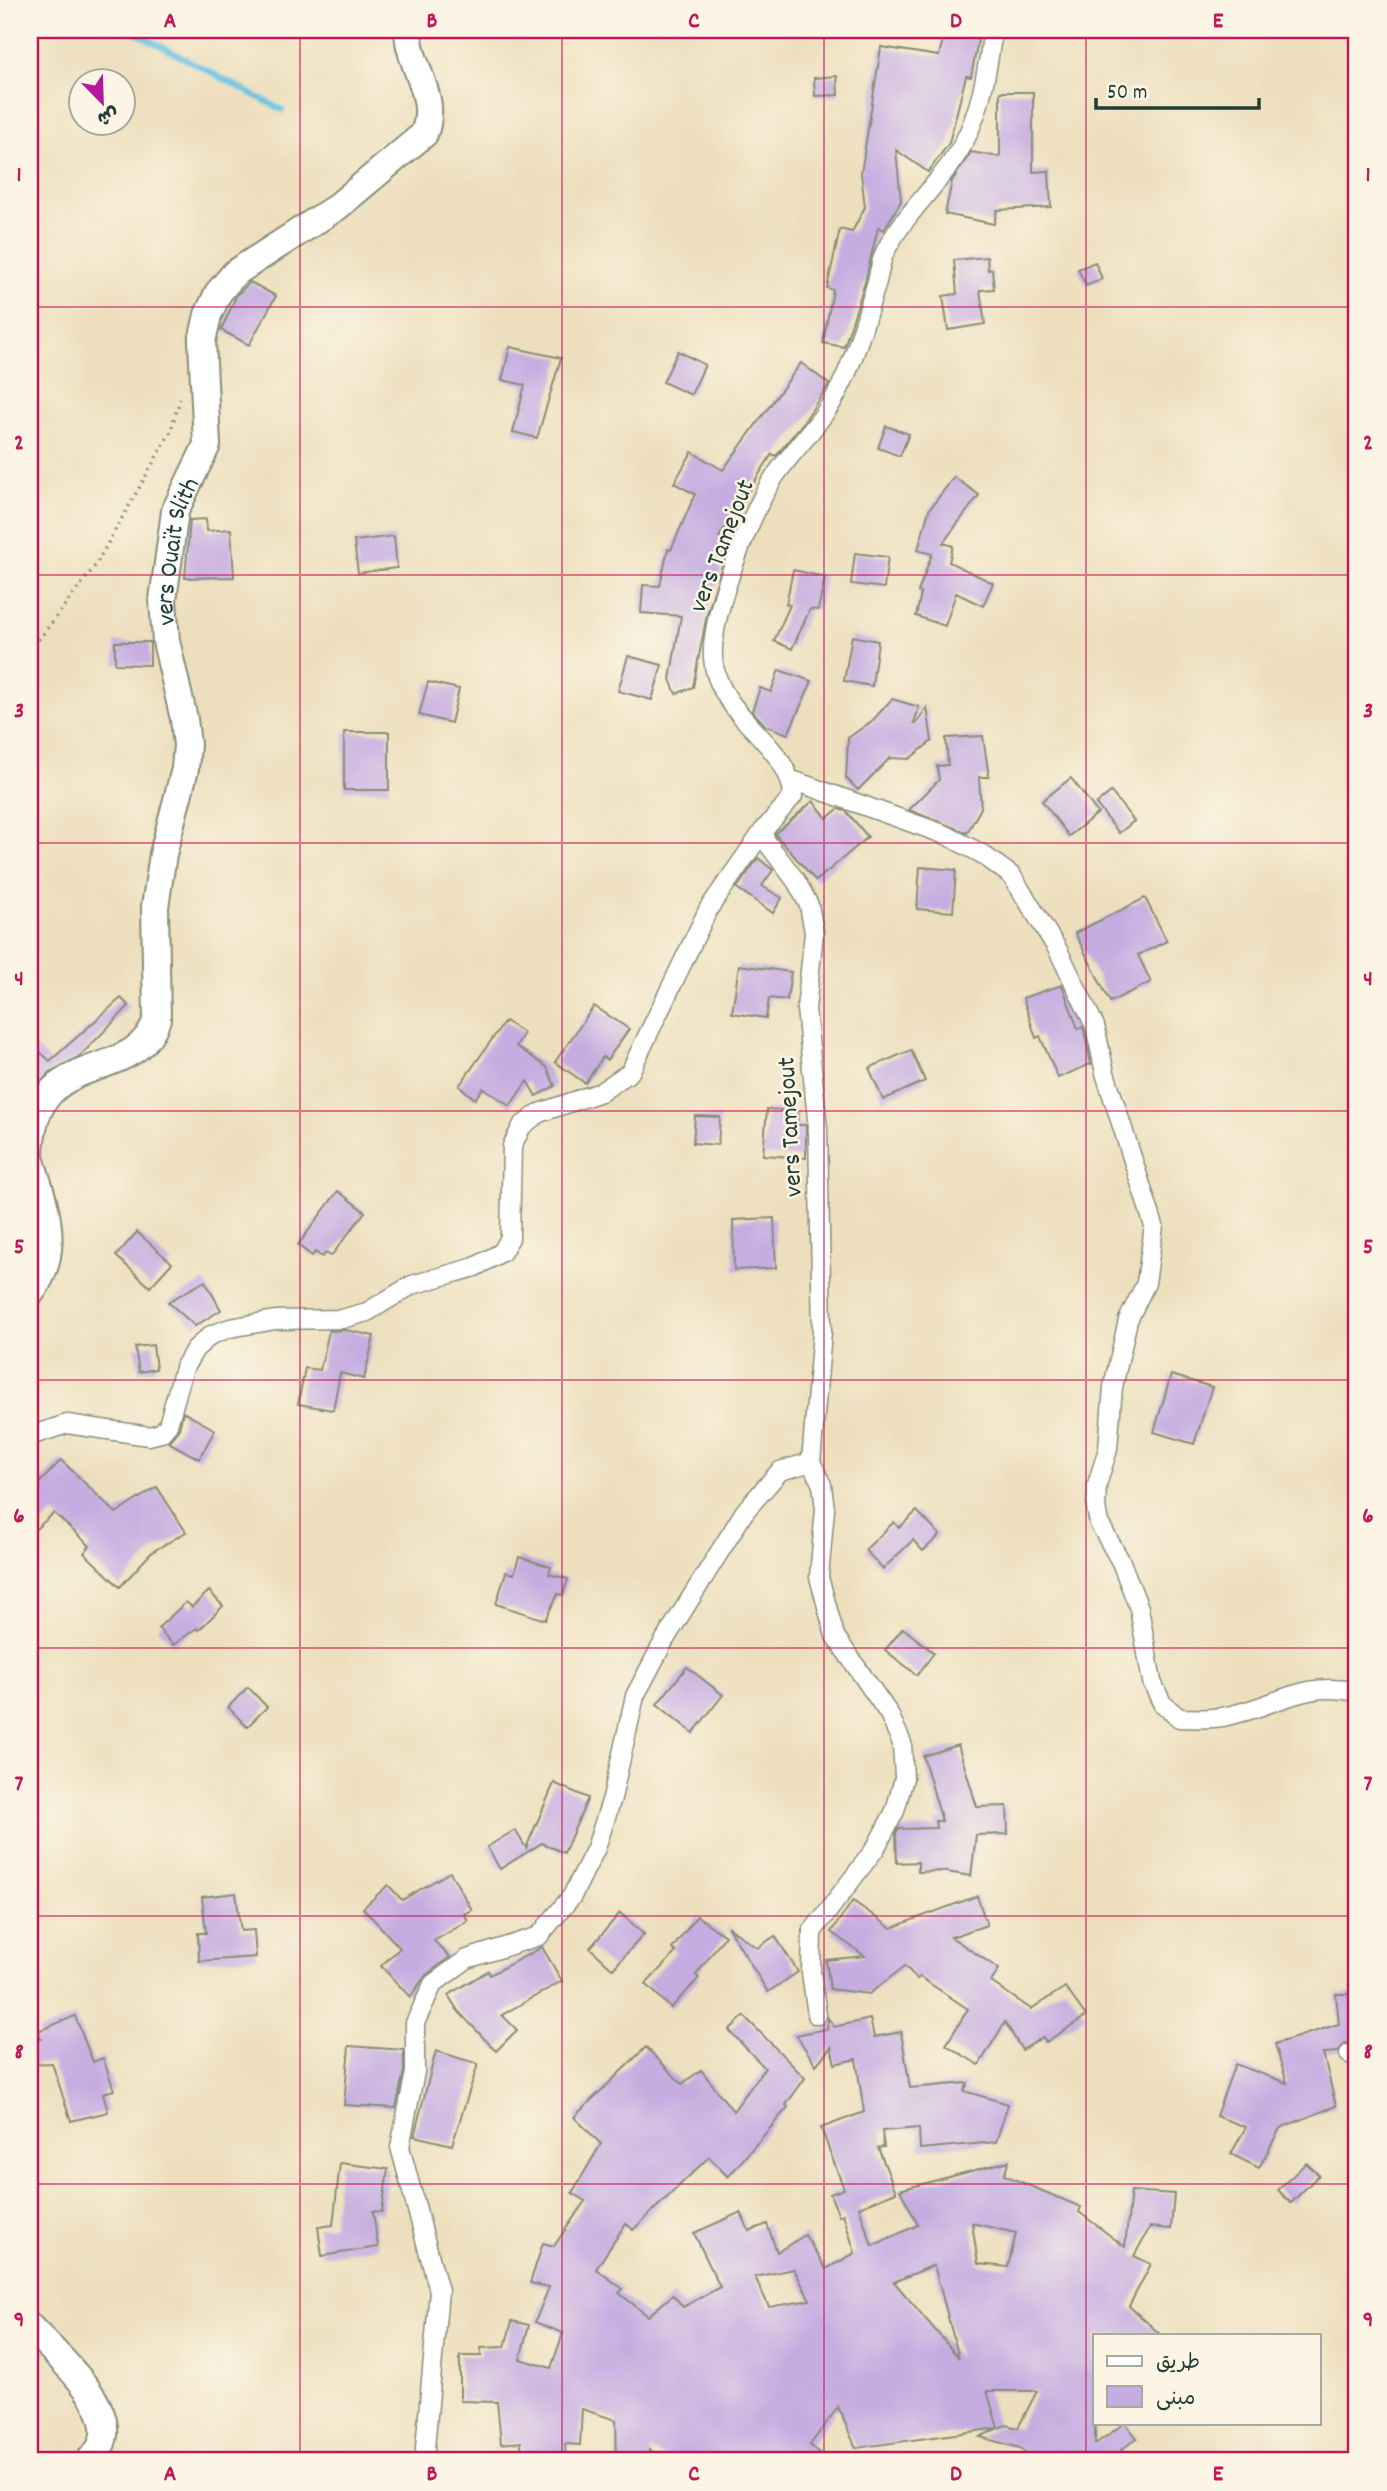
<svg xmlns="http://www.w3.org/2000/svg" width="1387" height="2491" viewBox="0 0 1387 2491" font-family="Dekko,'Playpen Sans Arabic',sans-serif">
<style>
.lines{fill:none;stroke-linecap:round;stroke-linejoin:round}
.stream{stroke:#61c0e0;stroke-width:6}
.building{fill:#c6ade1;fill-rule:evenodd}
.street-casing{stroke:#868e78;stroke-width:21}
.secondary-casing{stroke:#868e78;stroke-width:30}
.path{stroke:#868e78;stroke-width:3.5;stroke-dasharray:2 5;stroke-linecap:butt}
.street{stroke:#fff;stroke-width:18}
.secondary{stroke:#fff;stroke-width:26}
.grid{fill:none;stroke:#c2185b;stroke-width:2;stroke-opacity:0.55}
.labels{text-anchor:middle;stroke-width:5;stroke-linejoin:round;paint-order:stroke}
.street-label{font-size:26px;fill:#1f3d34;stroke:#fcf5e5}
.neatline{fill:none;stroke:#c2185b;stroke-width:2.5}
.grid-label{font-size:23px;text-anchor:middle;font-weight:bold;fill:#c2185b}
</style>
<rect width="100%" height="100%" fill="#fcf5e5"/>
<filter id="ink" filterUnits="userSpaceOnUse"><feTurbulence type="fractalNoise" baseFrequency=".0143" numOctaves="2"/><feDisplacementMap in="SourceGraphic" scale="14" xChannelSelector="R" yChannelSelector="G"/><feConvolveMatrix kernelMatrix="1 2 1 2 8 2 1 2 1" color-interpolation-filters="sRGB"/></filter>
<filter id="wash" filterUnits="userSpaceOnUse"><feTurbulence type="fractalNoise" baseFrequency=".00686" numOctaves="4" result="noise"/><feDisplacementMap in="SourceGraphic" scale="28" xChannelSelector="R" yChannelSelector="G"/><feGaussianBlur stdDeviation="1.57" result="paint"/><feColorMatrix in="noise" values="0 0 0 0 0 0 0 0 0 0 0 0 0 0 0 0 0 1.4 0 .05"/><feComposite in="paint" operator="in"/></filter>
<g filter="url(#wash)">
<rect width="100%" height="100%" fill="#eddfbd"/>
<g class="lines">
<path class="stream" d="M131,30L282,110"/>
</g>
<g id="blocks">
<g class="building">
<path d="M945,30H980L971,77L966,76L949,143L928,172L896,150L901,201L884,230L878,227L865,282L844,347L823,343L833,290L827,288L840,229L852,232L865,207L861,173L881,47L939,56Z"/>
<path d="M837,76L838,95L815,96L814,78Z"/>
<path d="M1000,92H1033V172L1049,171L1051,207L997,210L994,224L945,214L952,181L971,152L1000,157Z"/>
<path d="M987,257L988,270L992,269L994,289L980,290L985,324L948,330L943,296L957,294L954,260Z"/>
<path d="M1095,262L1102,279L1086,286L1078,269Z"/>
<path d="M250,282L276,296L249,345L221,330L236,296Z"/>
<path d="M510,347L561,358L537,438L513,432L525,385L502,380Z"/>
<path d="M678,351L705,365L691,395L663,382Z"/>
<path d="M801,363L829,384L803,423L776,456L772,454L719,537L730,540L707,614L693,687L676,694L670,679L681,616L641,613L643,585L660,586L668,549L671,550L695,494L674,483L692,452L723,470Z"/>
<path d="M886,426L909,434L900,456L878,448Z"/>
<path d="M954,477L979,495L943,543L953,546L949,562L993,583L983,606L956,593L945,626L916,616L921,593L918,592L932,554L918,550L929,510Z"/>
<path d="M206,519L207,531L231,529L234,577L185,578L190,520Z"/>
<path d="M394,536L397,568L358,573L354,541Z"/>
<path d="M855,553L888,557L884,588L851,584Z"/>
<path d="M793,570L825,577L818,610L810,609L792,649L774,641L790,605L786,604Z"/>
<path d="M852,636L878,641L872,686L844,681Z"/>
<path d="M115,642H150V665L115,664Z"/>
<path d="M628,656L662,665L652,700L618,691Z"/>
<path d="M779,670L812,681L788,734L766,726L752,711L760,688L771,692Z"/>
<path d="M428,682L459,689L451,723L419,715Z"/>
<path d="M892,699L919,707L914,723L916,724L927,707L932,741L909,759L890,758L858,790L846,778L848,738L873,720Z"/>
<rect x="344" y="732" width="45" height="58"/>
<path d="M983,736L989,777H979L981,808L967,833L909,810L939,780L937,766L948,765L946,738Z"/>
<path d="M1071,778L1098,813L1069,836L1042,801Z"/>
<path d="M1111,792L1134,821L1119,833L1096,804Z"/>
<path d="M813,801L827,818L838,809L846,811L868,837L816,881L775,834Z"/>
<path d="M758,858L773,870L762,886L782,898L773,913L737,888Z"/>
<path d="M920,867L956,870L953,912L917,909Z"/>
<path d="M1145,898L1167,941L1138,955L1151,982L1110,1002L1075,933Z"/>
<path d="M739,965L791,972L787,1000L769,998L766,1018L732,1013Z"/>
<path d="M1062,985L1078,1029L1083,1027L1084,1030L1091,1064L1058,1078L1040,1036L1036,1038L1023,998Z"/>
<path d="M121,998L129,1006L80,1056L50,1072L30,1094V1043L50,1061Z"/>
<path d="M594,1006L629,1029L607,1060L603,1057L585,1083L555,1062Z"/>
<path d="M505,1021L524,1033L516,1046L547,1067L555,1086L536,1096L527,1081L510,1106L483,1088L475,1099L459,1086Z"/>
<path d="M911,1050L925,1081L883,1100L869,1068Z"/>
<path d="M767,1109L798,1111L797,1125H806V1158L763,1155Z"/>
<path d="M695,1116L720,1117L718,1145L693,1143Z"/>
<path d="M338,1191L365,1212L331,1256L326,1253L322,1257L315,1252L312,1256L298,1245Z"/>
<path d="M774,1218L776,1268L734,1270L733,1220Z"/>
<path d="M137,1232L172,1263L150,1287L116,1256Z"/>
<path d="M205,1281L221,1310L195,1326L168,1302Z"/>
<path d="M346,1330L374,1336L364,1379L340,1373L333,1410L298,1404L305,1368L320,1370L329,1331Z"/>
<path d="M153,1345L156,1369L139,1372L135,1347Z"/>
<path d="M1171,1375L1212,1387L1194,1444L1154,1432Z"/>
<path d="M183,1412L215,1430L199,1459L168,1442L179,1429Z"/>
<path d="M61,1460L116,1513L157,1487L186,1532L152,1552L120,1587L84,1553L90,1546L54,1513L30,1534V1493Z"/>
<path d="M917,1511L940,1535L923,1551L913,1540L883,1569L865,1550L894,1522L899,1528Z"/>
<path d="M519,1557L551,1567L549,1574L568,1579L563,1595L558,1594L545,1620L496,1604L506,1572L514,1574Z"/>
<path d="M209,1591L223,1606L199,1630L197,1628L173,1645L158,1628L186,1602L192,1607Z"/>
<path d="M903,1628L934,1653L917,1675L885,1650Z"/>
<path d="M687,1667L723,1695L693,1733L657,1704Z"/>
<path d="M248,1687L267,1707L247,1727L228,1707Z"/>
<path d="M958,1745L977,1807L1007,1806L1008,1834L976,1835L971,1876L941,1871L918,1872V1862L897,1863L896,1833L898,1829L936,1828L935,1821H942L923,1756Z"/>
<path d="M554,1783L588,1798L564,1853L542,1843L500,1869L487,1847L515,1830L526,1848Z"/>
<path d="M450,1872L472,1910L464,1914L468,1921L434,1941L450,1957L426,1975L410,1997L381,1966L400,1948L363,1908L388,1885L402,1900Z"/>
<path d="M236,1893L241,1931L254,1930L256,1957L199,1961L198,1933H206L202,1897Z"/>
<path d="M977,1896L987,1925L951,1937L999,1969L991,1982L1031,2009L1065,1987L1086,2016L1046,2042L1043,2037L1022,2050L1005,2022L979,2065L946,2045L968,2009L920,1977L917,1979L905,1966L869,1994L830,1989L826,1960L865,1956L831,1932L853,1901L891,1928Z"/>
<path d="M620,1913L644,1934L613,1969L590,1948Z"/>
<path d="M697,1916L725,1936L696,1975L699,1978L671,2008L646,1984L676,1952L672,1949Z"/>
<path d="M727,1926L757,1948L775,1936L798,1972L768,1992Z"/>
<path d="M542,1947L562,1981L502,2015L517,2030L496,2051L458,2011L448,1995L488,1971L490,1975Z"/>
<path d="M1336,1994H1357V2044L1345,2043L1338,2052L1323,2053L1336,2106L1280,2128L1259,2168L1231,2154L1246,2127L1216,2116L1235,2064L1287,2083L1275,2044L1339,2024Z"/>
<path d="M75,2016L93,2062L103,2058L114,2090L103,2093L108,2112L71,2121L52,2063L30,2064V2039H41L38,2031Z"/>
<path d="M744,2016L805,2078L786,2105L788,2107L728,2177L709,2157L633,2230L626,2223L596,2269L623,2289L619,2293L648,2316L673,2295L683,2307L720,2287L694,2233L741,2212L749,2231L767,2224L777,2252L805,2235L826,2269L855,2253L843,2214L839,2216L830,2194L844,2189L821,2128L864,2112L856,2059L835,2064L831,2047L816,2065L796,2035L827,2029L828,2018L834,2027L870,2019L874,2037L901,2032L910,2088L968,2083L964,2091L1008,2104L996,2142L920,2149L919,2128L882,2131L884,2147L878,2148L896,2192L859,2207L872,2246L918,2225L900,2190L1009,2161L1004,2175L1081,2207L1079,2212L1125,2247L1131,2191L1174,2194L1171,2229L1150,2227L1134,2256L1151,2264L1129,2306L1161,2335H1095V2444L1125,2423L1137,2438L1121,2450L1128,2461H1032L1020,2448L980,2437L998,2428L856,2448L838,2407L810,2445L828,2461H672L650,2450V2461H617L616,2420L582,2409L580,2445L565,2444L566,2461H522L521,2442L501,2444L497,2402L460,2401V2356H481V2348L505,2347L512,2321L529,2325L520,2359L551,2368L563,2333L535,2322L549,2287L530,2283L543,2243L554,2246L585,2201L572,2193L601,2144L574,2117L646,2047L682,2084L701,2070L733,2111L765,2068L729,2030ZM972,2223L1016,2233L1008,2267L978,2264ZM934,2265L959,2358L894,2282ZM794,2269L810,2300L769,2307L755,2277ZM987,2391H1037L1018,2428L1006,2425L998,2428Z"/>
<path d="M349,2046L404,2050V2071L396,2108L344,2105Z"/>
<path d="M436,2051L478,2064L452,2145L414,2136Z"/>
<path d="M340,2163L388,2169L382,2212L373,2211L378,2247L322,2256L318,2227L333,2225Z"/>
<path d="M1306,2163L1319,2175L1291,2203L1278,2190Z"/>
</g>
</g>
</g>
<g filter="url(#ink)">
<use href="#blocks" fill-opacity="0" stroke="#868e78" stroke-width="2"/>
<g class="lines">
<g class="street-casing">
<g id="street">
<path d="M792,780L946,835L982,854L1012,876L1058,950L1095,1026L1105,1073L1154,1226L1146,1283L1128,1320L1113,1387L1108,1449L1097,1485L1096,1508L1099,1523L1121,1562L1139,1608L1152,1682L1162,1703L1179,1718C1194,1718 1212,1720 1227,1716C1278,1706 1302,1680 1357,1692"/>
<path d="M30,1436L67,1424L149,1436L161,1433L168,1425L184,1368L195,1349L211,1335L230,1328L275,1320L342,1319L367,1312L412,1285L475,1267L502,1252L510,1238L512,1146L522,1126L539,1113L601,1092L630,1072L709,908L763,831"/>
<path d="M811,1462L822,1332L818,1129L806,1009L814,932L809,905L796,881L765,840L763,831L793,796C790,743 717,717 713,658C710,616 750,514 773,479C792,451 817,428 834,399C854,364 864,323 876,285C879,275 880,264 884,254C900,220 931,192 953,160C979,124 987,73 993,30"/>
<path d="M811,1462L822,1485L825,1509L819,1577L835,1636L889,1714L902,1743L904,1778L895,1811L875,1849L812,1932L811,1972L817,2015"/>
<path d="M1349,2054L1357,2055"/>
<path d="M426,2461L425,2448L439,2291L400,2147L415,2072V2023L433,1984L467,1959L539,1936L572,1896L596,1848L612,1798L635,1696L664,1641L745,1511L780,1471L811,1462"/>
</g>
</g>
<g class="secondary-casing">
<g id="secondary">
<path id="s1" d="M30,1156C32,1041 133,1090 157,1019L155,907L163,854L185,769L187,745L184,719L166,641L163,600L175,511L207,445L202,341L208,315L218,293L235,273L337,207L424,134C439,95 409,69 408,30"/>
<path d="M30,1158C45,1205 63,1251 30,1294"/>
<path d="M30,2327C53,2352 117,2405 102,2443C100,2450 93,2456 89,2461"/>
</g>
</g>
<path class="path" d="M30,651L95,566L170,433L180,399"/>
<use href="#street" class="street"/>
<use href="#secondary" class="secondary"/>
</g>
</g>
<path class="grid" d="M300,30V2461M562,30V2461M824,30V2461M1086,30V2461M30,307H1357M30,575H1357M30,843H1357M30,1111H1357M30,1380H1357M30,1648H1357M30,1916H1357M30,2184H1357"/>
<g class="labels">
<g class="street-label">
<text transform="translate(720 545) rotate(-69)" y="9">vers Tamejout</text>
<text dy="9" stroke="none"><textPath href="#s1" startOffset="677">vers Ouaït Slith</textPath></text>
<text transform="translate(788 1127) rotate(-93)" y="9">vers Tamejout</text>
</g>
</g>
<rect width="1387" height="2491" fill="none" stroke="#fcf5e5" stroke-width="77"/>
<rect x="1093" y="2334" width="228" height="91" fill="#fcf5e5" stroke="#a4ab9e" stroke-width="2"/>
<rect x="1107" y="2356" width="35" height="10" fill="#ffffff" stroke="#a4ab9e" stroke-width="2"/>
<text x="1156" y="2368" font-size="21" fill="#1f3d34">طريق</text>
<rect x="1107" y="2386" width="35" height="21" fill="#c6ade1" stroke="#a4ab9e" stroke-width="2"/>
<text x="1156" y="2404" font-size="21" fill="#1f3d34">مبنى</text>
<g transform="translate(102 102) rotate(157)"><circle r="33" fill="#fcf5e5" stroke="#a4ab9e" stroke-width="2"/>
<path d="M0-5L12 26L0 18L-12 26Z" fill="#b5179e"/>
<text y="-10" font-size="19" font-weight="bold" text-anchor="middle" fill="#1f3d34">ش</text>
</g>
<path d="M1096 98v10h163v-10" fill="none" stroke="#1f3d34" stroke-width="3.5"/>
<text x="1107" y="98" font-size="21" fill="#1f3d34" stroke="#fcf5e5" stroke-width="5" paint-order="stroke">50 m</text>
<rect x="38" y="38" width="1310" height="2414" class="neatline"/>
<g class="grid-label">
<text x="170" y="27">A</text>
<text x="432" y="27">B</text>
<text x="694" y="27">C</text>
<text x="956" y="27">D</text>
<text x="1218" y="27">E</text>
<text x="19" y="181">1</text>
<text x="1368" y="181">1</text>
<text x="19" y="449">2</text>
<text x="1368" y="449">2</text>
<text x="19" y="717">3</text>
<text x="1368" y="717">3</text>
<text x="19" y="985">4</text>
<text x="1368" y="985">4</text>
<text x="19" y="1253">5</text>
<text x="1368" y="1253">5</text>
<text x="19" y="1522">6</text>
<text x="1368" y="1522">6</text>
<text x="19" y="1790">7</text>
<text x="1368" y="1790">7</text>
<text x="19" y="2058">8</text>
<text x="1368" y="2058">8</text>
<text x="19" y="2326">9</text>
<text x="1368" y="2326">9</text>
<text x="170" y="2480">A</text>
<text x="432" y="2480">B</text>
<text x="694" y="2480">C</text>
<text x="956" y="2480">D</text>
<text x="1218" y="2480">E</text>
</g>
</svg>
